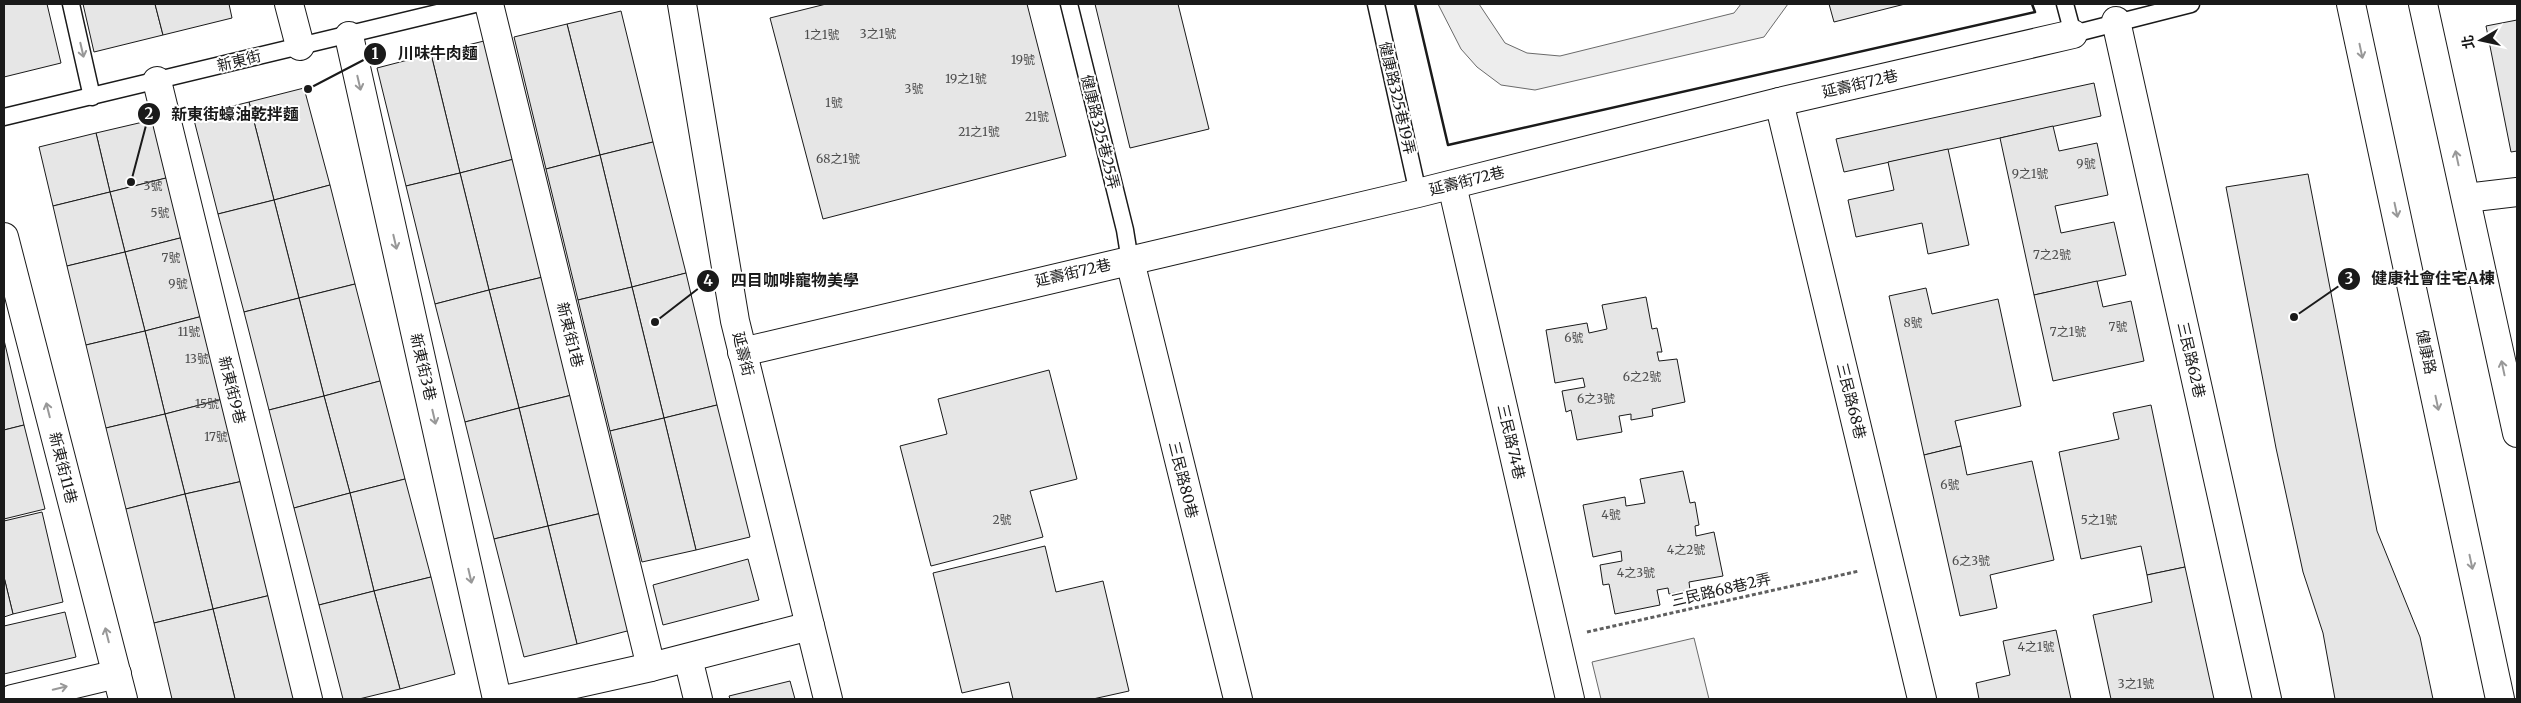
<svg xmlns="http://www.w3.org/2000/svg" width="2521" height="703" viewBox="0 0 2521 703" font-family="Merriweather,'Noto Sans TC',serif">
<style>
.built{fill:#ededed;stroke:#6a6a6a}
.building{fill:#e6e6e6;stroke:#1a1a1a}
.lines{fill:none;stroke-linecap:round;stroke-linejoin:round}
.lane-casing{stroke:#1a1a1a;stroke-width:19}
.street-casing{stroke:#1a1a1a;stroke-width:30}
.secondary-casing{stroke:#1a1a1a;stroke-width:30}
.path{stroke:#5f5f5f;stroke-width:3;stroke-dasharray:4 2.5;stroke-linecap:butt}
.lane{stroke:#fff;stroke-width:16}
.street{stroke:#fff;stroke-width:28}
.secondary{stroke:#fff;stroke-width:28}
.wall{stroke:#1a1a1a;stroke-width:2.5}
.oneway{stroke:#989898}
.labels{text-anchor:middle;stroke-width:4;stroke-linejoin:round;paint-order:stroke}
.number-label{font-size:12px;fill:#4d4d4d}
.street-label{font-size:15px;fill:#1a1a1a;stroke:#fff}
.leader{fill:none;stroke:#1a1a1a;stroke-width:2}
.callout-dot{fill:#1a1a1a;stroke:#fff;stroke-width:2}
.mark-label{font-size:15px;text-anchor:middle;font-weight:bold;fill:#fff}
.callout-label{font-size:16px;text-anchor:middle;font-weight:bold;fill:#1a1a1a;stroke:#fff;stroke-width:4;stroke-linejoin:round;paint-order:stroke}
</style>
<rect width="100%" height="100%" fill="#fff"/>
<g class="built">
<path d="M1438,4H1479L1505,43L1527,53L1560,56L1734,13L1741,4H1788L1764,37L1535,90L1501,85L1477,67L1461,49Z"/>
<path d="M1694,638L1709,699H1601L1592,662Z"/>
</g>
<g class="building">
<path d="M4,4H47L61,63L4,77Z"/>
<path d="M83,4H155L163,35L94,52Z"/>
<path d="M155,4H229L232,18L163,35Z"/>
<path d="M826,4H1027L1066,156L823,219L770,18Z"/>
<path d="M1095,4H1178L1209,129L1130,148Z"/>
<path d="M1829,4H1905L1834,22Z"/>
<path d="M621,11L653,142L600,155L567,24Z"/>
<path d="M2517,20V151L2511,152L2486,26Z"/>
<path d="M567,24L600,155L546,169L514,37Z"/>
<path d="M484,41L514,159L460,173L431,54Z"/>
<path d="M431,54L460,173L406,186L377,68Z"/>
<path d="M2094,83L2101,116L1844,172L1836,139Z"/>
<path d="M304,88L330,185L274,200L249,102Z"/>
<path d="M249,102L274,200L218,214L193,116Z"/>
<path d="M156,119L170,177L110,192L96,133Z"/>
<path d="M2053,126L2059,151L2097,143L2108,195L2055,206L2061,233L2114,222L2126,275L2034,295L2000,138Z"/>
<path d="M96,133L110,192L53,206L39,147Z"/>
<path d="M653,142L686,273L632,287L600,155Z"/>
<path d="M1948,149L1969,245L1928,254L1922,223L1856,237L1848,200L1894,190L1888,162Z"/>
<path d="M600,155L632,287L578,300L546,169Z"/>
<path d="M514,159L543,277L489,290L460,173Z"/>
<path d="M460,173L489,290L435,304L406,186Z"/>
<path d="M2308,174L2377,531L2420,637L2433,699H2335L2323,633L2303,572L2276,448L2226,187Z"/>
<path d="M170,177L184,237L125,252L110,192Z"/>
<path d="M330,185L355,284L299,298L274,200Z"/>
<path d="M110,192L125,252L67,266L53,206Z"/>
<path d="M274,200L299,298L244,312L218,214Z"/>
<path d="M184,237L203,316L145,331L125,252Z"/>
<path d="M125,252L145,331L86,345L67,266Z"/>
<path d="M686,273L717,405L664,418L632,287Z"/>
<path d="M543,277L572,395L519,408L489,290Z"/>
<path d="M2097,281L2103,307L2131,301L2144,361L2053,381L2034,295Z"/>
<path d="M355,284L380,381L324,396L299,298Z"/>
<path d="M632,287L664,418L610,431L578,300Z"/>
<path d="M1926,288L1932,314L1998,299L2021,406L1955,421L1961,446L1924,455L1889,296Z"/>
<path d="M489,290L519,408L465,422L435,304Z"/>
<path d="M1646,297L1652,329L1657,328L1662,352H1657L1659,361L1677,359L1685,402L1652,409L1653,416L1631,420V414L1619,416L1622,432L1577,440L1571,410L1566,412L1562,391L1585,387L1583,378L1555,383L1546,330L1587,323L1589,333L1607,329L1602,305Z"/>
<path d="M299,298L324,396L269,410L244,312Z"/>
<path d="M203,316L223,399L165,414L145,331Z"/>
<path d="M145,331L165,414L106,428L86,345Z"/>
<path d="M4,340L24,425L4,430Z"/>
<path d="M1049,370L1077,479L1030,491L1043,537L931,566L900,446L947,434L938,399Z"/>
<path d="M380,381L405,479L350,493L324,396Z"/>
<path d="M572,395L602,513L548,526L519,408Z"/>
<path d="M324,396L350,493L294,508L269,410Z"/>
<path d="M223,399L243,481L185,494L165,414Z"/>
<path d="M717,405L750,537L696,550L664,418Z"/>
<path d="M2151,405L2185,567L2147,575L2141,546L2081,559L2059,452L2119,439L2113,413Z"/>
<path d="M519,408L548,526L494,539L465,422Z"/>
<path d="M165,414L185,494L126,509L106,428Z"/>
<path d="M664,418L696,550L642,562L610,431Z"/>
<path d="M24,425L45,509L4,519V430Z"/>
<path d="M1961,446L1967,475L2032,461L2054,560L1990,575L1997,608L1960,616L1924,455Z"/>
<path d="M1683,471L1690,503L1695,502L1699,525L1695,526L1696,536L1714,532L1723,576L1689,582L1690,590L1669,594L1668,588L1657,590L1660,605L1615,614L1609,584L1603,585L1600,565L1622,561L1621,551L1593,557L1583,505L1625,497L1626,506L1645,503L1640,479Z"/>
<path d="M405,479L431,577L374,591L350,493Z"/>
<path d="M243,481L271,595L213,609L185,494Z"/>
<path d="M350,493L374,591L319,605L294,508Z"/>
<path d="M185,494L213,609L154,623L126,509Z"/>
<path d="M42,512L63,602L13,614L4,577V521Z"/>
<path d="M602,513L631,630L577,644L548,526Z"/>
<path d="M548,526L577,644L524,657L494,539Z"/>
<path d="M1045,546L1056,592L1103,581L1129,691L1093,699H1013L1009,682L962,693L933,573Z"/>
<path d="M748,559L759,600L663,625L653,585Z"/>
<path d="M2185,567L2214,699H2111L2093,615L2152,602L2147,575Z"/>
<path d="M4,577L13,614L4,617Z"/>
<path d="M431,577L455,674L400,689L374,591Z"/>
<path d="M374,591L400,689L359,699H343L319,605Z"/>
<path d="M271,595L296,699H235L213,609Z"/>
<path d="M213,609L235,699H172L154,623Z"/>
<path d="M65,612L76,657L4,674V626Z"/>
<path d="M2056,630L2071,699H1979L1976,683L2010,675L2003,641Z"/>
<path d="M790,681L795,699H730L729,696Z"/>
</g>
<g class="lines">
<g class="lane-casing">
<g id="lane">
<path d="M71,4L92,97"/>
<path d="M1069,4L1125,230L1130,261"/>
<path d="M1376,4L1418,193"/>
<path d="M2065,4L2073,34L2191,4"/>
<path d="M4,117L475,4"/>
</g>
</g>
<g class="street-casing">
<g id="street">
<path d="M289,4L300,46"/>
<path d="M489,4L651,667"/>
<path d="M682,4L735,321L828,699"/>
<path d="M2116,21L2267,699"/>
<path d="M349,36L497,699"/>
<path d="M157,81L308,699"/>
<path d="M1779,102L1922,699"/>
<path d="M1452,185L1570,699"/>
<path d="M2466,198L2517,192"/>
<path d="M4,237L123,699"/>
<path d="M1130,261L1238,699"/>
<path d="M742,352L1418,193L1779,102L2073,34"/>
<path d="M688,658L698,699"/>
<path d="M12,699L117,674"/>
<path d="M508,699L651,667L810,626"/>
</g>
</g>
<g class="secondary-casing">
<g id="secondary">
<path d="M2351,4L2500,699"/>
<path d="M2423,4L2517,433"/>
</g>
</g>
<path class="path" d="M1587,632L1859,571"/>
<use href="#lane" class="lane"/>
<use href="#street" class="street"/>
<use href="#secondary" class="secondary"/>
<path class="wall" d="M1415,4L1448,145L2035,12L2032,4"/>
</g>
<defs><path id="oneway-shaft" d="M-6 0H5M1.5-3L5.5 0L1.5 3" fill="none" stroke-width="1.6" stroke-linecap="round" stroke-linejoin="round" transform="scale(1.25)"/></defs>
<g class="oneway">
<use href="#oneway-shaft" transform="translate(82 50) rotate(77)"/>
<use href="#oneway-shaft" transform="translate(2361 51) rotate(78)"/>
<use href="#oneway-shaft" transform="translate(359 83) rotate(77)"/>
<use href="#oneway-shaft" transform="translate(2457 158) rotate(-102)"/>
<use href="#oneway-shaft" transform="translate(2396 210) rotate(78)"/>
<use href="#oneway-shaft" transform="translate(395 242) rotate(77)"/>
<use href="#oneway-shaft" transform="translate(2503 368) rotate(-102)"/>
<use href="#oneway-shaft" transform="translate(2437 403) rotate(78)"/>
<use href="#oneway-shaft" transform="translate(48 410) rotate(-104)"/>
<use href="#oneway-shaft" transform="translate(434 417) rotate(77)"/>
<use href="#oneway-shaft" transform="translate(2471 562) rotate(78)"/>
<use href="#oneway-shaft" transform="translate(470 576) rotate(77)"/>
<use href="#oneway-shaft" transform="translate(107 635) rotate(-104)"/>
<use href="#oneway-shaft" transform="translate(60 688) rotate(-14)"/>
</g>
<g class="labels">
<g class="number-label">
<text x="878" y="38">3之1號</text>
<text x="822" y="39">1之1號</text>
<text x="1023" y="64">19號</text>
<text x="966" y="83">19之1號</text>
<text x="914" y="93">3號</text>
<text x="834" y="107">1號</text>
<text x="1037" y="121">21號</text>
<text x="979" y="136">21之1號</text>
<text x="838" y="163">68之1號</text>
<text x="2086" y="168">9號</text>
<text x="2030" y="178">9之1號</text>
<text x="153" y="190">3號</text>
<text x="160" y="217">5號</text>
<text x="2052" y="259">7之2號</text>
<text x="171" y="262">7號</text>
<text x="178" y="288">9號</text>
<text x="1913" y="327">8號</text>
<text x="2118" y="331">7號</text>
<text x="189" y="336">11號</text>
<text x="2068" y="336">7之1號</text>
<text x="1574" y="342">6號</text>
<text x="197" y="363">13號</text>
<text x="1642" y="381">6之2號</text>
<text x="1596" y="403">6之3號</text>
<text x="207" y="408">15號</text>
<text x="216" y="441">17號</text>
<text x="1950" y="489">6號</text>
<text x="1611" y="519">4號</text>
<text x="1002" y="524">2號</text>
<text x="2099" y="524">5之1號</text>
<text x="1686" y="554">4之2號</text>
<text x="1971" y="565">6之3號</text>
<text x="1636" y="577">4之3號</text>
<text x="2036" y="651">4之1號</text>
<text x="2136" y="688">3之1號</text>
</g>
<g class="street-label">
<text transform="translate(239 61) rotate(-14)" y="5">新東街</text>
<text transform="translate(1860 84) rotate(-13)" y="5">延壽街72巷</text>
<text transform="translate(1397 98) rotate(77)" y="5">健康路325巷19弄</text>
<text transform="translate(1100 132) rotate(76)" y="5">健康路325巷25弄</text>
<text transform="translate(1467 181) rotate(-14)" y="5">延壽街72巷</text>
<text transform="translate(1073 273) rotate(-13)" y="5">延壽街72巷</text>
<text transform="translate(570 335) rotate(76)" y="5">新東街1巷</text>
<text transform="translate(2426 352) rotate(78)" y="5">健康路</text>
<text transform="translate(743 354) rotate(76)" y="5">延壽街</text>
<text transform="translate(2191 360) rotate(77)" y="5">三民路62巷</text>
<text transform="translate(423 367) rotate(77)" y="5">新東街3巷</text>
<text transform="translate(232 390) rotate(76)" y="5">新東街9巷</text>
<text transform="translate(1851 401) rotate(76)" y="5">三民路68巷</text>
<text transform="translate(1511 442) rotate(77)" y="5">三民路74巷</text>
<text transform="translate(63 468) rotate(76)" y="5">新東街11巷</text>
<text transform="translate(1183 480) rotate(76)" y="5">三民路80巷</text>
<text transform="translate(1721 590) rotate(-13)" y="5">三民路68巷2弄</text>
</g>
</g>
<path class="leader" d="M308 89L375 54M131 182L149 114M2294 317L2349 279M655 322L708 281"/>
<g class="callout-dot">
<circle cx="308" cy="89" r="5"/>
<circle cx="131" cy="182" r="5"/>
<circle cx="2294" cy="317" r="5"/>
<circle cx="655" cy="322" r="5"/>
<circle cx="375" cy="54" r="12"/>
<circle cx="149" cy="114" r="12"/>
<circle cx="2349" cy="279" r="12"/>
<circle cx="708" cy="281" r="12"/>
</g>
<g class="mark-label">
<text x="375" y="59">1</text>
<text x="149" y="119">2</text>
<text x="2349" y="284">3</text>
<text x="708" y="286">4</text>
</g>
<g class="callout-label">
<text x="438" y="59">川味牛肉麵</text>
<text x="235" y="120">新東街蠔油乾拌麵</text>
<text x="2433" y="284">健康社會住宅A棟</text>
<text x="795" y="286">四目咖啡寵物美學</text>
</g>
<rect width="2521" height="703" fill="none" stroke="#1a1a1a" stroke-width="10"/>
<g transform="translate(2481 40) rotate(261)" stroke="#ffffff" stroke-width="4" paint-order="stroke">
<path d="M0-4L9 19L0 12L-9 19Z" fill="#1a1a1a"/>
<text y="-8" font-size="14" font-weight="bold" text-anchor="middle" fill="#1a1a1a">北</text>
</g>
</svg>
